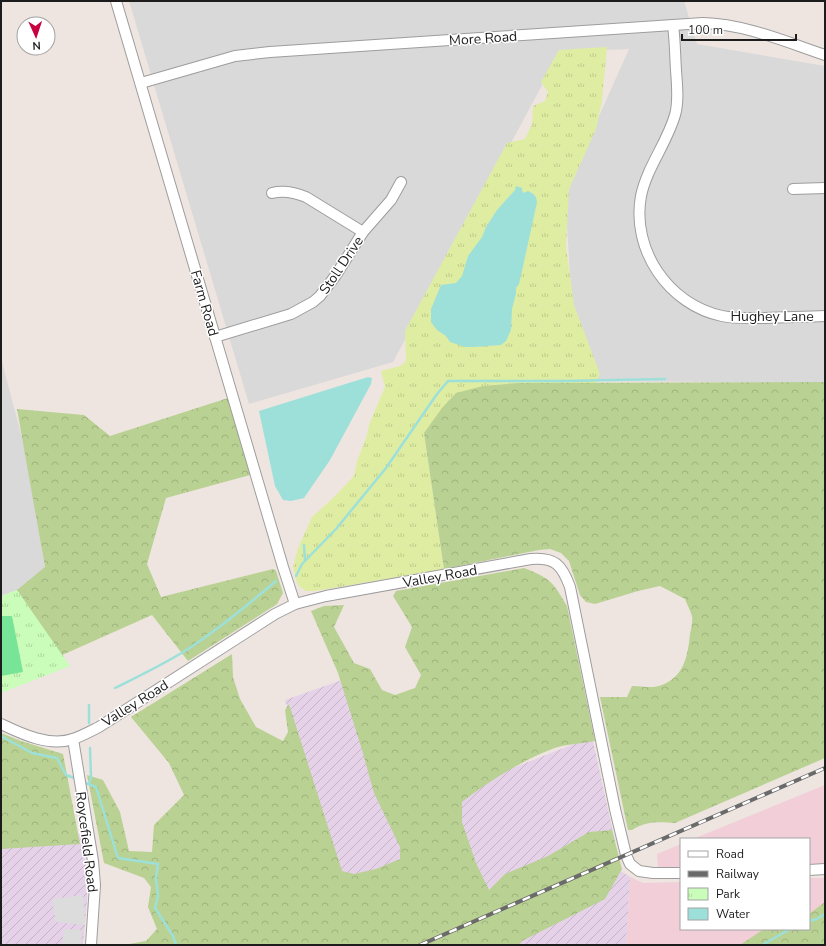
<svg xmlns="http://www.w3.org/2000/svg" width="826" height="946" viewBox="0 0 826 946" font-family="'Nunito Sans',sans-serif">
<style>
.residential{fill:#dad9d9}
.commercial{fill:#f1ced8}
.industrial{fill:url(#industrial-furrows)}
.grass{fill:url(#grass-tufts)}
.forest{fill:url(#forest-crowns)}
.park{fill:url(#park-tufts)}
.pitch{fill:#78e498}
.parking{fill:#dcdcdc}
.water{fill:#9de0da}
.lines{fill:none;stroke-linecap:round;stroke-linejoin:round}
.stream{stroke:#9de0da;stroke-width:2.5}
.minor-casing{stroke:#9d9d9d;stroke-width:12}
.minor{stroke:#fff;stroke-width:10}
.rail-casing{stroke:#6a6a6a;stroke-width:4}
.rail{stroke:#fff;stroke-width:2.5;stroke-dasharray:8;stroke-linecap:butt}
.labels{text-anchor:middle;stroke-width:3;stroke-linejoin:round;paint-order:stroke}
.street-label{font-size:14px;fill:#1c1c1c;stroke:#fff}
</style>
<defs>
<pattern id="industrial-furrows" width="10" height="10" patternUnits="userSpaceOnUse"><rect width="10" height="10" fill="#e5d2e8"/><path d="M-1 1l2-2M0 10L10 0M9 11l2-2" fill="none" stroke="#c4b4c6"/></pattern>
<pattern id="grass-tufts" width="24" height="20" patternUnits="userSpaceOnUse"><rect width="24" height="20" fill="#dfeda2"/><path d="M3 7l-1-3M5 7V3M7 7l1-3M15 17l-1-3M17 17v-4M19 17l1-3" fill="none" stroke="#bfcb8b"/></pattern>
<pattern id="forest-crowns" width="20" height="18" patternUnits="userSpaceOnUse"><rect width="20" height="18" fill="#b9d192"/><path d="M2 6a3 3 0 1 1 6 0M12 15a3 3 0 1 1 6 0" fill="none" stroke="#9eb37d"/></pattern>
<pattern id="park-tufts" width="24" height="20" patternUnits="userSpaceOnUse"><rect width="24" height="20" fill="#c9fdb9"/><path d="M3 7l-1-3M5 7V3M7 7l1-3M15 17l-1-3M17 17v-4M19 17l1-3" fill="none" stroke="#acd89e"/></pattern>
</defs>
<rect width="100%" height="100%" fill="#eee5e0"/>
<g class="residential">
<path d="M129,1H684L697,44L825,66V383L595,381L572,309L565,192L629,49L560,52L393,362L249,404Z"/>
<path d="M1,358L26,453L45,568L17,590L1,596Z"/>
</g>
<g class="commercial">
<path d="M825,785V864H809V839H693Z"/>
<path d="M681,844V868L658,867L657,854Z"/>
<path d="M630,877L643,883L681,882V929H789L764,945H626Z"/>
<path d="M809,878H825V905L809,916Z"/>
</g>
<g class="industrial">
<path d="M342,680L408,862L344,884L285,700Z"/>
<path d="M592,737L615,841L483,896L446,794Z"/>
<path d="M81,834L87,872V901L83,945H1V842Z"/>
<path d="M618,869L630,877L626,945H448Z"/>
</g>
<path class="grass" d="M607,47L602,101L596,129L569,189L566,247L574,305L600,374L596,383H518L483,386L424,433L444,569L315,591H306L300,587L297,583L293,567L298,548L312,517L332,499L354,476L357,461L366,438L370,422L385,387L381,371L400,366L406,361L405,331L507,143L525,139L532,124L533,106L545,101L548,92L541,82L559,50Z"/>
<g class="forest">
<path d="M825,382V758L675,823C658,822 647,821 632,830H628L600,697H627L632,686C644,686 650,689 662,685C684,677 688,655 690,634C691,629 693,621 692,616C690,610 687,604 685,599L660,586L638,591L595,604L586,602L580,595L569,561L561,553L550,549L539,550L444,569L424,433L442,408L456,393L483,386L518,383Z"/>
<path d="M228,398L250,475L166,498L147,564L161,597L273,569L276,571L283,593L277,604L188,661L152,615L60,656L17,590L45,567L17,409L84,415L110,436Z"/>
<path d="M524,568C550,578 553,582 567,606L595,741C581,744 565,744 552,749C521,761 488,782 462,802V822L476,863L489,890L505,874L548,856L589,832L612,830L622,869L605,899L522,941L519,945H124L146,941L157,929L148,907L151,887L144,878L104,863L87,775L103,780L120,812L129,851L152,852L154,825L184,795L169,763L131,717L232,654L233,677L240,699L256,727L283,741L288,732L285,710L289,704L342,871L354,874L376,869L400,859V847L374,793L362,750L338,673L311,611L324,606L344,605L334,627L354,663L370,669L382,690L395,695L415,688L421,675L405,647L412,627L393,596L396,591Z"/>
<path d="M1,733L21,741L63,754L80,844L1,849Z"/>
<path d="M825,902V945H740L764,929H809V914Z"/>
</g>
<path class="park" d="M17,590L70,666L1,693V596Z"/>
<path class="pitch" d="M1,616H12L23,672L1,676Z"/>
<g class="parking">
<path d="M83,895L85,925L56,922L52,899Z"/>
<path d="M64,929L82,930L81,945H62Z"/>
</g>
<g class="water">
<path d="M516,186L522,188V191L524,193L528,191C534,194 536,195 537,202L522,271L519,284L516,288V294L512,309L511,330L506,341L501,345L474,347H465L450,342L446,336L437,330L431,322V309L441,285L456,283L462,276L468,256L482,237L486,227L497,210L515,190Z"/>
<path d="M368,377L372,378L371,384L330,460L304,498L291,501L283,500L275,486L259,411Z"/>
</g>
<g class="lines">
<g class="stream">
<path d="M304,545L305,560"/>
<path d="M296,576L302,564L336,529L386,468L437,394L448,381H565L665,379"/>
<path d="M115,688C141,675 167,663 191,647C221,627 249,604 276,581"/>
<path d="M89,705V723"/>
<path d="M1,736L32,753L57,758L66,775L77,779"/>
<path d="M83,782L96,787L118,858L158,864L156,878L158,896L155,908L173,936L176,945"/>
<path d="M89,784L91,777L90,748"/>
<path d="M809,921L817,919L825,914"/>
<path d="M764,945V944L790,929"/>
</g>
<g class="minor-casing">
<g id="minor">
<path d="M116,1L283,567L295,604"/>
<path d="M673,25C675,40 675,55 676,70C677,85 679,101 675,115C667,143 647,167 641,196C631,250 669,305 722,316C736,319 751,318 765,318C785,317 805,317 825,316"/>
<path d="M141,83L235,56L270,52L703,23C745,24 786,42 825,55"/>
<path d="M793,189L825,188"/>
<path d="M272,193C284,190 294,192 306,197L363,232"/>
<path d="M215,337L291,314L313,302L320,296L336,275L363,232L391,200L401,182"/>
<path d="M1,724C22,734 49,747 73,739C82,736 91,731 99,727L275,614L295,604L326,596L531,559C555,557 562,565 570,587L615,809L626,855L630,864L639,871L653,873H681"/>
<path d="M73,739L93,861L95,885L91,945"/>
<path d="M809,870L825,869"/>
</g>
</g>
<use href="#minor" class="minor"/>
<g class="rail-casing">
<path id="rail" d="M420,945L825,768"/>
</g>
<use href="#rail" class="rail"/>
</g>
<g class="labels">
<g class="street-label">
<text transform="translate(483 38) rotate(-4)" y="5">More Road</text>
<text transform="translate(341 265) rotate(-56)" y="5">Stoll Drive</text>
<text transform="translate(205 303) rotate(74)" y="5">Farm Road</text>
<text x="772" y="321">Hughey Lane</text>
<text transform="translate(440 576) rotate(-10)" y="5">Valley Road</text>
<text transform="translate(135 703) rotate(-32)" y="5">Valley Road</text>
<text transform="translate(87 842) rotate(83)" y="5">Roycefield Road</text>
</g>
</g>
<rect width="826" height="946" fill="none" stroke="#1c1c1c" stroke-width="4"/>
<rect x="680" y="838" width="130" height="92" fill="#ffffff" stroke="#a4a4a4"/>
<rect x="688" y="851" width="20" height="6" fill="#ffffff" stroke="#a4a4a4"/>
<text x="716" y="858" font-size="12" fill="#1c1c1c">Road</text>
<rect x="688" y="871" width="20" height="6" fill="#6a6a6a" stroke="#a4a4a4"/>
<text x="716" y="878" font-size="12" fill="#1c1c1c">Railway</text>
<rect x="688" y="888" width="20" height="12" fill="url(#park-tufts)" stroke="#a4a4a4"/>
<text x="716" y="898" font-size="12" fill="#1c1c1c">Park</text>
<rect x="688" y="908" width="20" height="12" fill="#9de0da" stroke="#a4a4a4"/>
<text x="716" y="918" font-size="12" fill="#1c1c1c">Water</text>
<g transform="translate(36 36) rotate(177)"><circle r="19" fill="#ffffff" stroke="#a4a4a4"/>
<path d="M0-3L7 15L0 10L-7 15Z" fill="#c80040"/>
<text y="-6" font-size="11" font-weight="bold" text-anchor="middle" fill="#1c1c1c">N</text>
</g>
<path d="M682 34v6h114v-6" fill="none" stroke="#1c1c1c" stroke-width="2"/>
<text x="688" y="34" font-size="12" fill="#1c1c1c" stroke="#ffffff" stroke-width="3" paint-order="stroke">100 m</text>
</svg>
